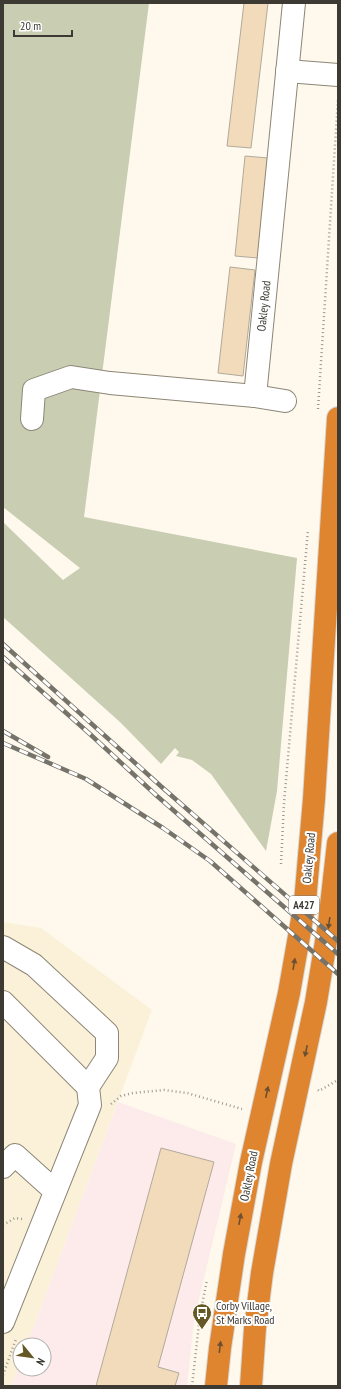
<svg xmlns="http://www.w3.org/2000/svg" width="341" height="1389" viewBox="0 0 341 1389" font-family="'PT Sans Narrow',sans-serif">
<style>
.built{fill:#fbf1d9}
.industrial{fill:#fcebea}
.green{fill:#c9cdb2}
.building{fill:#f2dbba;stroke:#b2a99b}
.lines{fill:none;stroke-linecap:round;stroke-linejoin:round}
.minor-casing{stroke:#8c8677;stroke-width:24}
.highway-casing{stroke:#d8d8d6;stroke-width:24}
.path{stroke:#9c998f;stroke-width:2.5;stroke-dasharray:1 3;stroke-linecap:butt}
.minor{stroke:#fff;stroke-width:22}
.highway{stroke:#e0852f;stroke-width:22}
.rail-casing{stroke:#76736a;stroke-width:4.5}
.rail{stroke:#fff;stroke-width:3;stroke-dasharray:9;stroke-linecap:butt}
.oneway{fill:#6d5032}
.labels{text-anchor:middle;stroke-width:4;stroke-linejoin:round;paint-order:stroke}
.shield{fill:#fff;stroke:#767570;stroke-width:1}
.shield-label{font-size:11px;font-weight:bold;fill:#3c3a33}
.street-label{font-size:12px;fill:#3c3a33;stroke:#fff}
.poi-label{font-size:12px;fill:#3c3a33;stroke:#fff;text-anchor:start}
</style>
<rect width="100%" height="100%" fill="#fef9ec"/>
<path class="built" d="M3,922L41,928L152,1010L27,1345H20V1363L11,1386H3Z"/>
<path class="industrial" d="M118,1102L236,1144L194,1320L187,1386H11L20,1363V1369H44V1345H27Z"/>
<path class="green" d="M3,3H149L84,517L297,558L277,791L266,851L211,774L192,760L176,756L179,752L175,748L161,764L121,723L3,617V522L63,580L80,568L3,507Z"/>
<g class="building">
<path d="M244,3H268L251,148L227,146Z"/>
<path d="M245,156L268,158L258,258L235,256Z"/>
<path d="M230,267L255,270L243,376L218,373Z"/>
<path d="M161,1148L214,1162L158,1367L179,1373L175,1386H96Z"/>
</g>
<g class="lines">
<g class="minor-casing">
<g id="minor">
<path d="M287,71L338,75"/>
<path d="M255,396L285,401"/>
<path d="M32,419L34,390L71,377L110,383L255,396L294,3"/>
<path d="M3,947L34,965L107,1033V1058L88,1087"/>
<path d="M3,1002L88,1087L90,1105L3,1322"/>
<path d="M3,1167L15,1155L55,1191"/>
</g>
</g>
<g class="highway-casing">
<g id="highway">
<path d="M216,1386L220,1348L234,1254L251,1162L289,993L305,902L314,799L338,418"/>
<path d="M251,1386L255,1328L262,1273L281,1164L316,1002L329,923L338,843"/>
</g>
</g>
<g class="path">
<path d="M318,409L338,99"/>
<path d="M281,864L284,803L308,530"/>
<path d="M318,1090L319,1091L338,1080"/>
<path d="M111,1104L121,1096L133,1093L164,1090L187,1093L242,1109"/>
<path d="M3,1225L15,1218L22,1219"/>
<path d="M3,1375L16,1339"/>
<path d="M192,1386L200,1315L207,1280"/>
</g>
<use href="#minor" class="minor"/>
<use href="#highway" class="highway"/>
<g class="rail-casing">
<g id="rail">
<path d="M3,644L164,789L338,941"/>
<path d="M3,657L91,735L157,796L338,954"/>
<path d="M3,731L48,757"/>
<path d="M3,743L86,779L163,828L210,861L338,974"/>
</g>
</g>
<use href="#rail" class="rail"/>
</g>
<defs><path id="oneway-solid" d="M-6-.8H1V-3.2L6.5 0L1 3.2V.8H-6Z"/></defs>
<g class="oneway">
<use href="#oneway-solid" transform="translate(329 923) rotate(98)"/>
<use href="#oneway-solid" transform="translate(294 964) rotate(-80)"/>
<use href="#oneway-solid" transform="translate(306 1051) rotate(102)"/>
<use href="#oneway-solid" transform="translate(267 1092) rotate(-78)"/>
<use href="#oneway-solid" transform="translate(240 1219) rotate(-79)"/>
<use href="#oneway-solid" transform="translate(220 1347) rotate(-83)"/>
</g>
<defs>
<g id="bus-pin" transform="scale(1)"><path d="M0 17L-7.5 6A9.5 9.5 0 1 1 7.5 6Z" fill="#665825" stroke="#fff"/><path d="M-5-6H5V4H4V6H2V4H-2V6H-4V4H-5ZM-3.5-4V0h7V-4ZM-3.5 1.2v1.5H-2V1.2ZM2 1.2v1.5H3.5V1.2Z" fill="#fff"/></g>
</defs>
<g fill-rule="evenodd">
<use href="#bus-pin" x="202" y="1313"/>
</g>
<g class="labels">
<rect class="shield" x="289" y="896" width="30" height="18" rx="3"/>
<g class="shield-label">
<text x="304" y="909">A427</text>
</g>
<g class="street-label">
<text transform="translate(264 306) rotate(-84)" y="4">Oakley Road</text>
<text transform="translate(309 858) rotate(-85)" y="4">Oakley Road</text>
<text transform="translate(249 1176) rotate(-79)" y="4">Oakley Road</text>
</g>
<g class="poi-label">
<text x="216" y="1310">Corby Village,<tspan x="216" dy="14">St Marks Road</tspan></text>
</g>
</g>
<rect width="341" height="1389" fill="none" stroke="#3c3a33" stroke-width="8"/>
<g transform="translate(32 1357) rotate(119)"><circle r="19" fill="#ffffff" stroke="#b1b0ad"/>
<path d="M0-3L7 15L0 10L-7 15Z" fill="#665825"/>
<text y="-6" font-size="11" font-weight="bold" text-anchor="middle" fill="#3c3a33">N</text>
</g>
<path d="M14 30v6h58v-6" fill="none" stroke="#3c3a33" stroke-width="2"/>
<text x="20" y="30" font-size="12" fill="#3c3a33" stroke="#ffffff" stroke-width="3" paint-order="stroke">20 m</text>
</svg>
